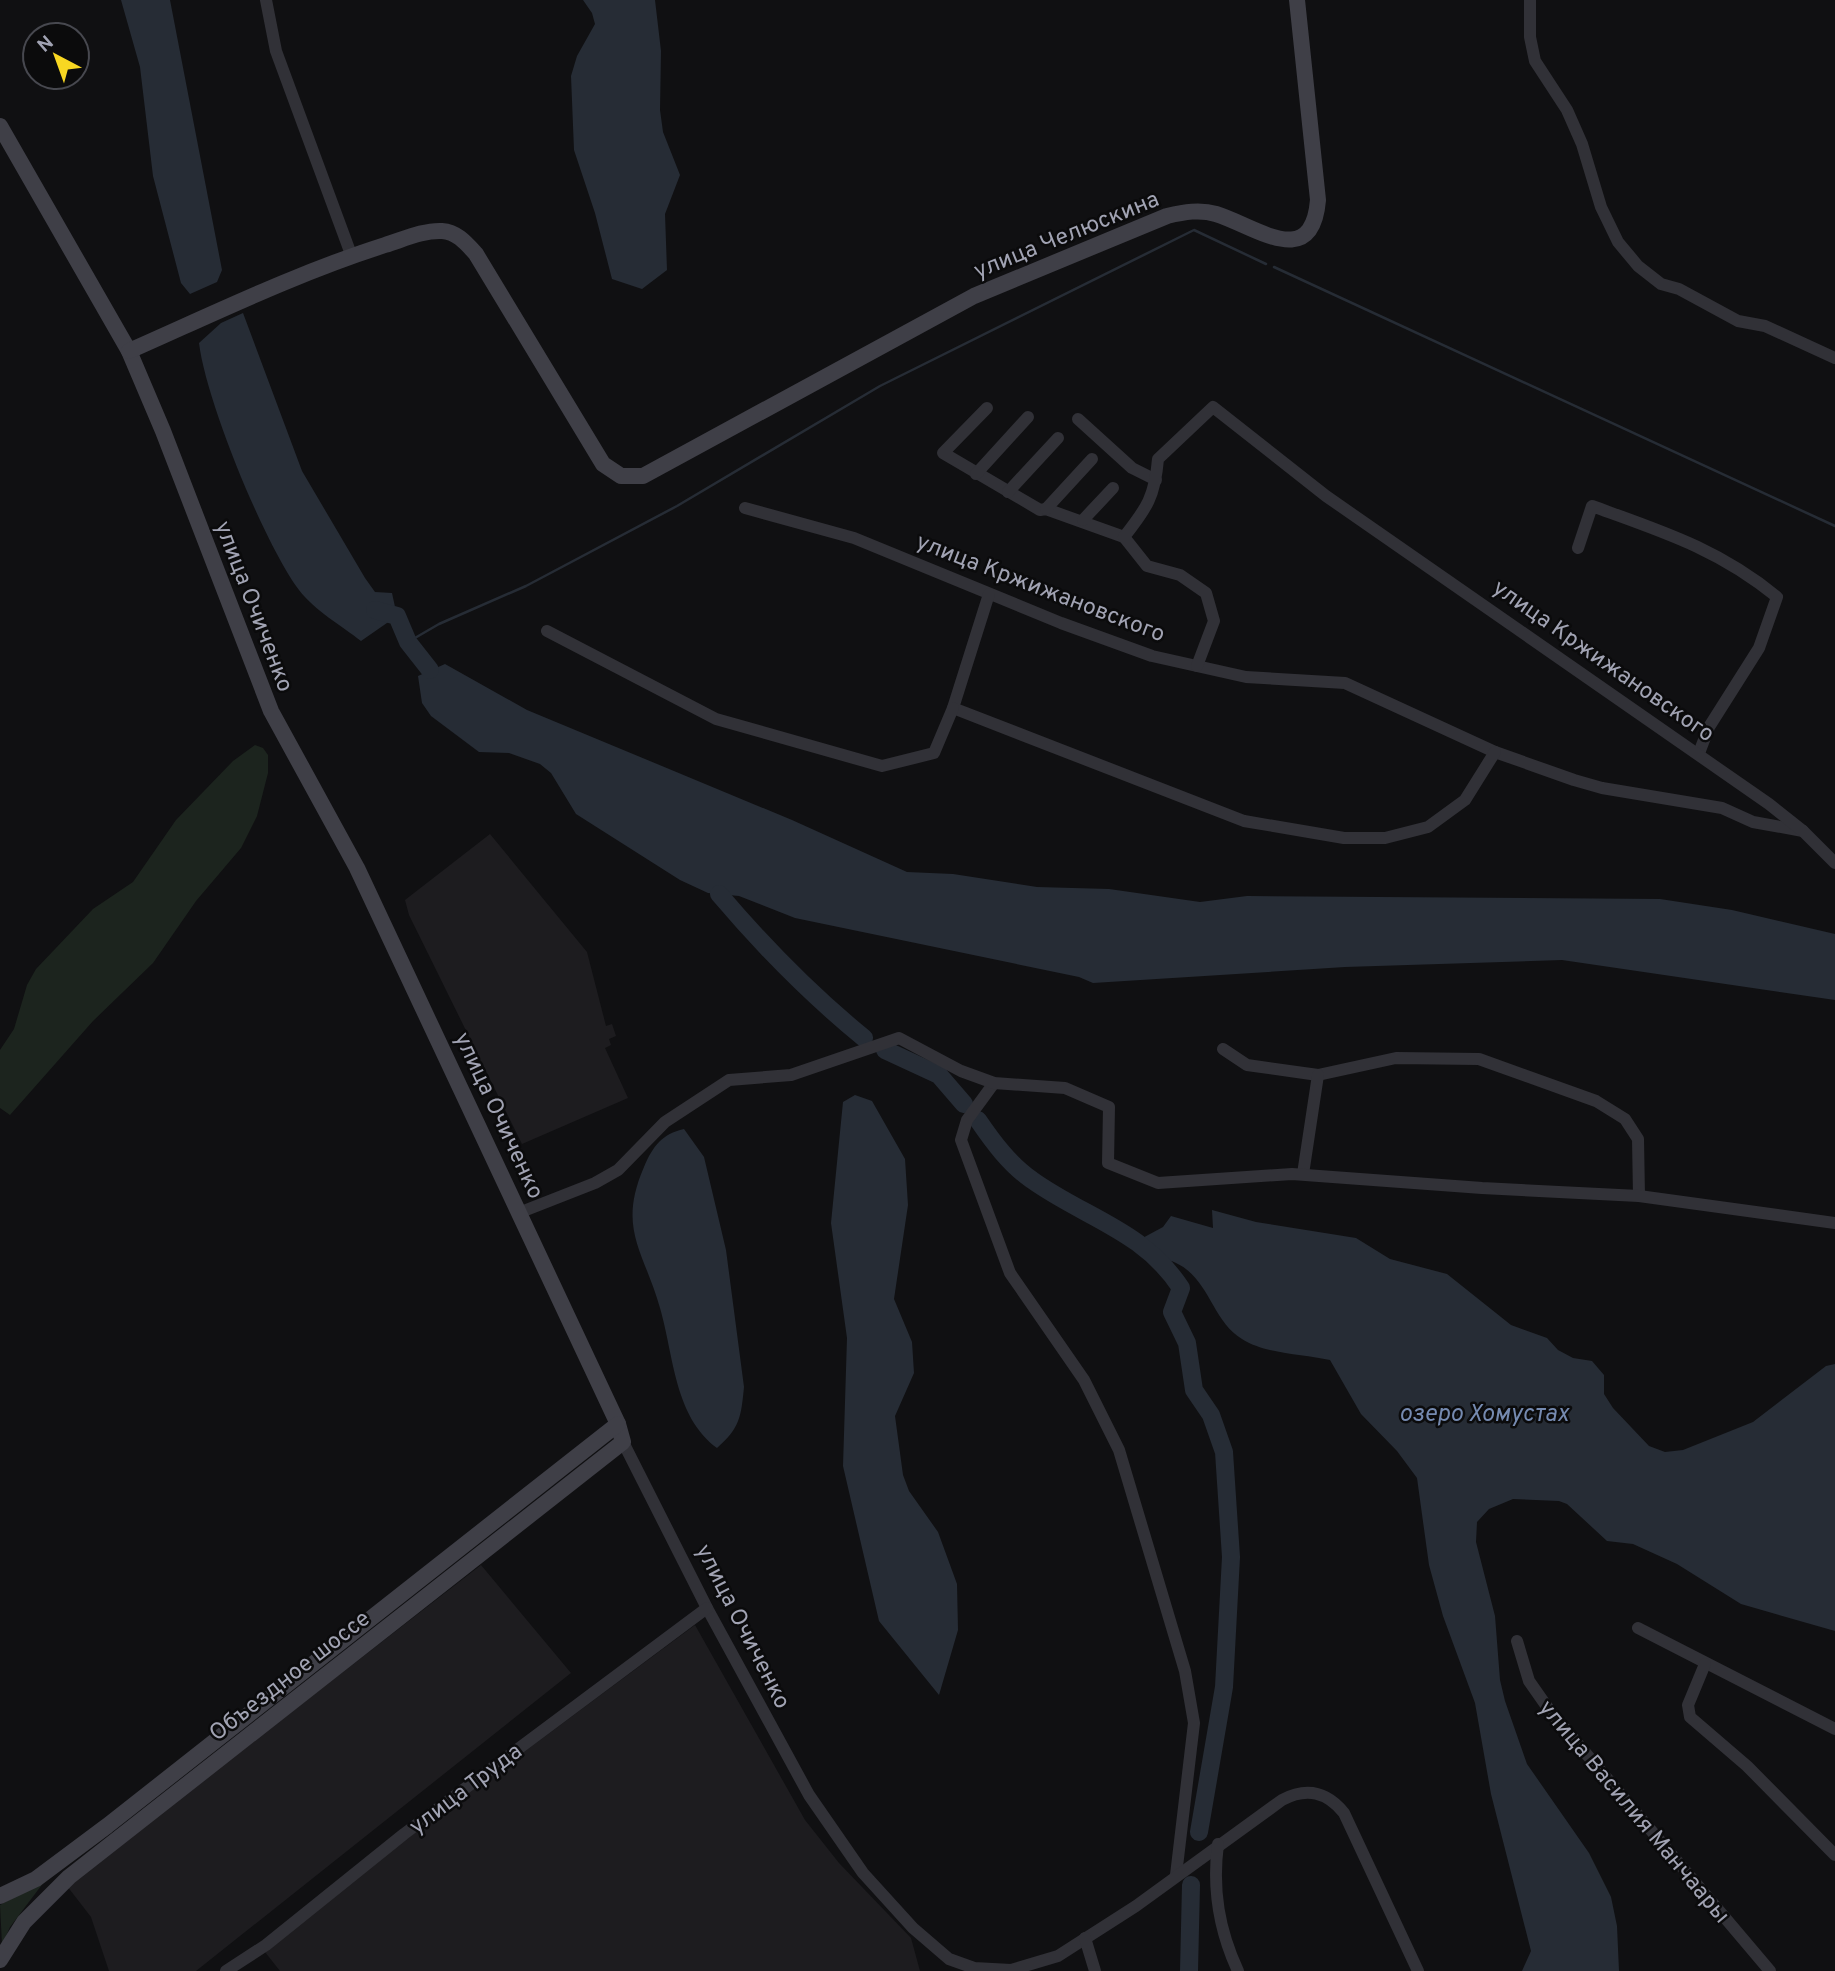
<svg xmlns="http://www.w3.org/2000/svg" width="1835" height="1971" viewBox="0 0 1835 1971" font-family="Overpass,sans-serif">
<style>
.built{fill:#1d1c1f}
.green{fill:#1c241e}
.water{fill:#262c35}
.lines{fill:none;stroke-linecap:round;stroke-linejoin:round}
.stream{stroke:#262c35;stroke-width:2.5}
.river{stroke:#262c35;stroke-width:18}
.street{stroke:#313137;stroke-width:12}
.secondary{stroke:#3f3f47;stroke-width:16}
.labels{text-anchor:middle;stroke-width:5;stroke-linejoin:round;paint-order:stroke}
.street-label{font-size:23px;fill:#a1a3b3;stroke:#0b0b0c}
.water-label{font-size:24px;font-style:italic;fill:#758ab0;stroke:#0b0b0c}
</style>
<rect width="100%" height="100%" fill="#101012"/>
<g class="built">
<path d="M490,834L587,952L606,1026L612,1024L616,1036L609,1039L611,1045L605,1048L628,1098L522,1144L409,915L405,900Z"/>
<path d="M481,1565L571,1673L196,1971H109L91,1917L67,1886Z"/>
<path d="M695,1625L805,1820L839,1863L911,1938L920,1971H280L261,1947Z"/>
</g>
<g class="green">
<path d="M255,745L263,748L268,755V773L257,816L241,848L196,901L153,963L93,1021L10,1115L0,1108V1050L14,1029L27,985L36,969L93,909L133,882L176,820L233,761Z"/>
<path d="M44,1882L10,1927L2,1945L0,1905Z"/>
</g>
<g class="water">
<path d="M121,0H170L222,270L217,282L190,294L181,283L153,176L140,67Z"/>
<path d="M583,0H655L661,51L660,110L663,132L680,175L665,214L667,270L642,289L612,279L595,213L574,150L571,76L577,56L595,24L592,13Z"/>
<path d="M243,313L302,471L365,578L375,592L392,593L397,616L361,641C342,626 314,610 299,590C264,543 206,401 199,343L221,323Z"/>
<path d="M445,664L527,710L792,820L907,872L953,874L1037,887L1109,889L1200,902L1247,896L1660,899L1732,910L1835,934V1000L1562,960L1345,967L1093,983L1079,977L795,918L739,896L708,893L680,880L576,814L551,773L540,764L509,753L479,752L431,716L422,703L418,676Z"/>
<path d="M855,1095L872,1101L905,1159L908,1205L894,1299L912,1342L914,1373L895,1416L903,1475L909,1491L938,1532L957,1584L958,1630L939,1695L879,1621L843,1466L847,1338L831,1223L843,1102Z"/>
<path d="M684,1129L704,1157L726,1250L744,1387C741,1417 740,1428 717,1448C674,1416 674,1356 660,1308C644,1251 617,1229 644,1167C653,1146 662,1134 684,1129Z"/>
<path d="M1212,1210L1256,1222L1356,1238L1390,1259L1447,1274L1511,1325L1547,1338L1558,1350L1573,1358L1592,1361L1604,1375V1394L1613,1408L1649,1446L1665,1452L1683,1450L1753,1422L1826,1366L1835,1364V1631L1741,1604L1677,1564L1633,1544L1607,1541L1567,1504L1559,1501L1513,1499L1489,1509L1477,1522L1476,1542L1495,1616L1500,1680L1505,1701L1527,1764L1589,1853L1611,1897L1617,1926L1619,1971H1522L1531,1951L1491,1794L1475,1703L1443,1616L1429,1565L1417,1478L1397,1451L1361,1414L1330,1360C1303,1354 1265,1354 1242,1339C1212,1321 1209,1278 1176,1263C1168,1258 1155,1259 1145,1256L1137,1241L1163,1227L1171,1216L1213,1228Z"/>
</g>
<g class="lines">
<g class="stream">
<path d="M1274,267L1835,526"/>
<path d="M408,642L439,624L526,586L677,506L880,386L1194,230L1266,264"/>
</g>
<g class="river">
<path d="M375,610L397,616L408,642L430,670"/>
<path d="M719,894C764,947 810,994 864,1038"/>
<path d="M885,1050L939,1075L964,1104"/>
<path d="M978,1120C993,1142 1010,1165 1032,1180C1085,1218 1143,1230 1181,1288L1172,1312L1187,1343L1194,1390L1211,1415L1224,1452L1231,1557L1224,1687L1199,1832"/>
<path d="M1189,1971L1191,1885"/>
</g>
<g class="street">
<path d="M266,0L276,51L352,257"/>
<path d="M1530,0V37L1535,61L1567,110L1582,144L1601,207L1618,242L1638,266L1661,284L1679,289L1738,321L1765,326L1835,358"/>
<path d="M987,408L943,453L1040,510L1046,509L1124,537"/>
<path d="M1078,419L1132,468L1156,480"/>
<path d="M976,474L1028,417"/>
<path d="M1008,492L1058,438"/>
<path d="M745,508L854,538L1061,623L1152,656L1246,677L1345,683L1495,752L1574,780L1602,788L1722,808L1753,822L1803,831"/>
<path d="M1046,509L1092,459"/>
<path d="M1083,520L1113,488"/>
<path d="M1578,548L1592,506C1661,531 1719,549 1777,597L1759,648L1709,727L1699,753"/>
<path d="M989,594L953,708L1244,821L1344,838H1385L1428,827L1465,800L1495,752"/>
<path d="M547,631L716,719L882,766L934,753L953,708"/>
<path d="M1197,666L1214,621L1206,593L1180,575L1147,566L1124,537C1147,508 1155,496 1158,459L1213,407L1326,496L1769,804L1803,831L1835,863"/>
<path d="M1223,1049L1247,1065L1318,1075L1396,1058L1479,1059L1596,1101L1625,1119L1638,1139L1639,1196"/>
<path d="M994,1083L967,1120L961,1140L1010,1273L1084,1380L1119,1450L1185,1671L1194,1723L1176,1875"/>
<path d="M1303,1174L1318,1075"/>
<path d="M521,1212L595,1183L618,1170L665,1122L729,1080L791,1075L899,1038L961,1071L994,1083L1065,1088L1109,1107L1108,1163L1158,1183L1292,1174L1482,1188L1639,1196L1835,1223"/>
<path d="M623,1442L707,1608L809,1795L863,1873L913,1928L949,1959L974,1968L1011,1970L1058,1956L1136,1906L1282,1800C1307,1787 1327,1792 1344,1813L1418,1971"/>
<path d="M1638,1628L1835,1729"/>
<path d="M1517,1641L1529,1681L1550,1711L1770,1971"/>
<path d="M1705,1664L1688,1705L1690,1717L1747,1766L1835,1855"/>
<path d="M1218,1844C1212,1890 1219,1930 1238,1971"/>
<path d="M1085,1938L1095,1971"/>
<path d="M226,1971L266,1945L404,1834L707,1608"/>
</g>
<g class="secondary">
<path d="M0,126L129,351L163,431L271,711L357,868L618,1424L623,1442L69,1877L24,1922L0,1960"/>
<path d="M129,351C213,314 297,273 385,245C402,240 423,230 442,231C457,232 466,243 476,254L603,464L621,476H643L974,296L1167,216C1184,212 1200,209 1216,214C1255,226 1312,272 1318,200L1297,0"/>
<path d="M0,1896L36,1879L107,1826L618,1424"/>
</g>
</g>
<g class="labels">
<g class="street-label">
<text transform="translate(1066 234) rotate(-22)" y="8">улица Челюскина</text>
<text transform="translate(1041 587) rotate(21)" y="8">улица Кржижановского</text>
<text transform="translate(255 606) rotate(69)" y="8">улица Очиченко</text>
<text transform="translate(1604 660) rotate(35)" y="8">улица Кржижановского</text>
<text transform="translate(500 1115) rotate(65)" y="8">улица Очиченко</text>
<text transform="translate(744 1626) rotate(63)" y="8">улица Очиченко</text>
<text transform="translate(289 1675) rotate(-38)" y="8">Объездное шоссе</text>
<text transform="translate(465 1788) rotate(-37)" y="8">улица Труда</text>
<text transform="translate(1635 1811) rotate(50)" y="8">улица Василия Манчаары</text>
</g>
<g class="water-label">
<text x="1484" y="1421">озеро Хомустах</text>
</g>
</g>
<g transform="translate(56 56) rotate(319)"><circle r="33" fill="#0b0b0c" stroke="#47484f" stroke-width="2"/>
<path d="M0-5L12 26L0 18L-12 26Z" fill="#f8d722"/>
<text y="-10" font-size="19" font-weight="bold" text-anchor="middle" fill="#a1a3b3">N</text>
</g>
</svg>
